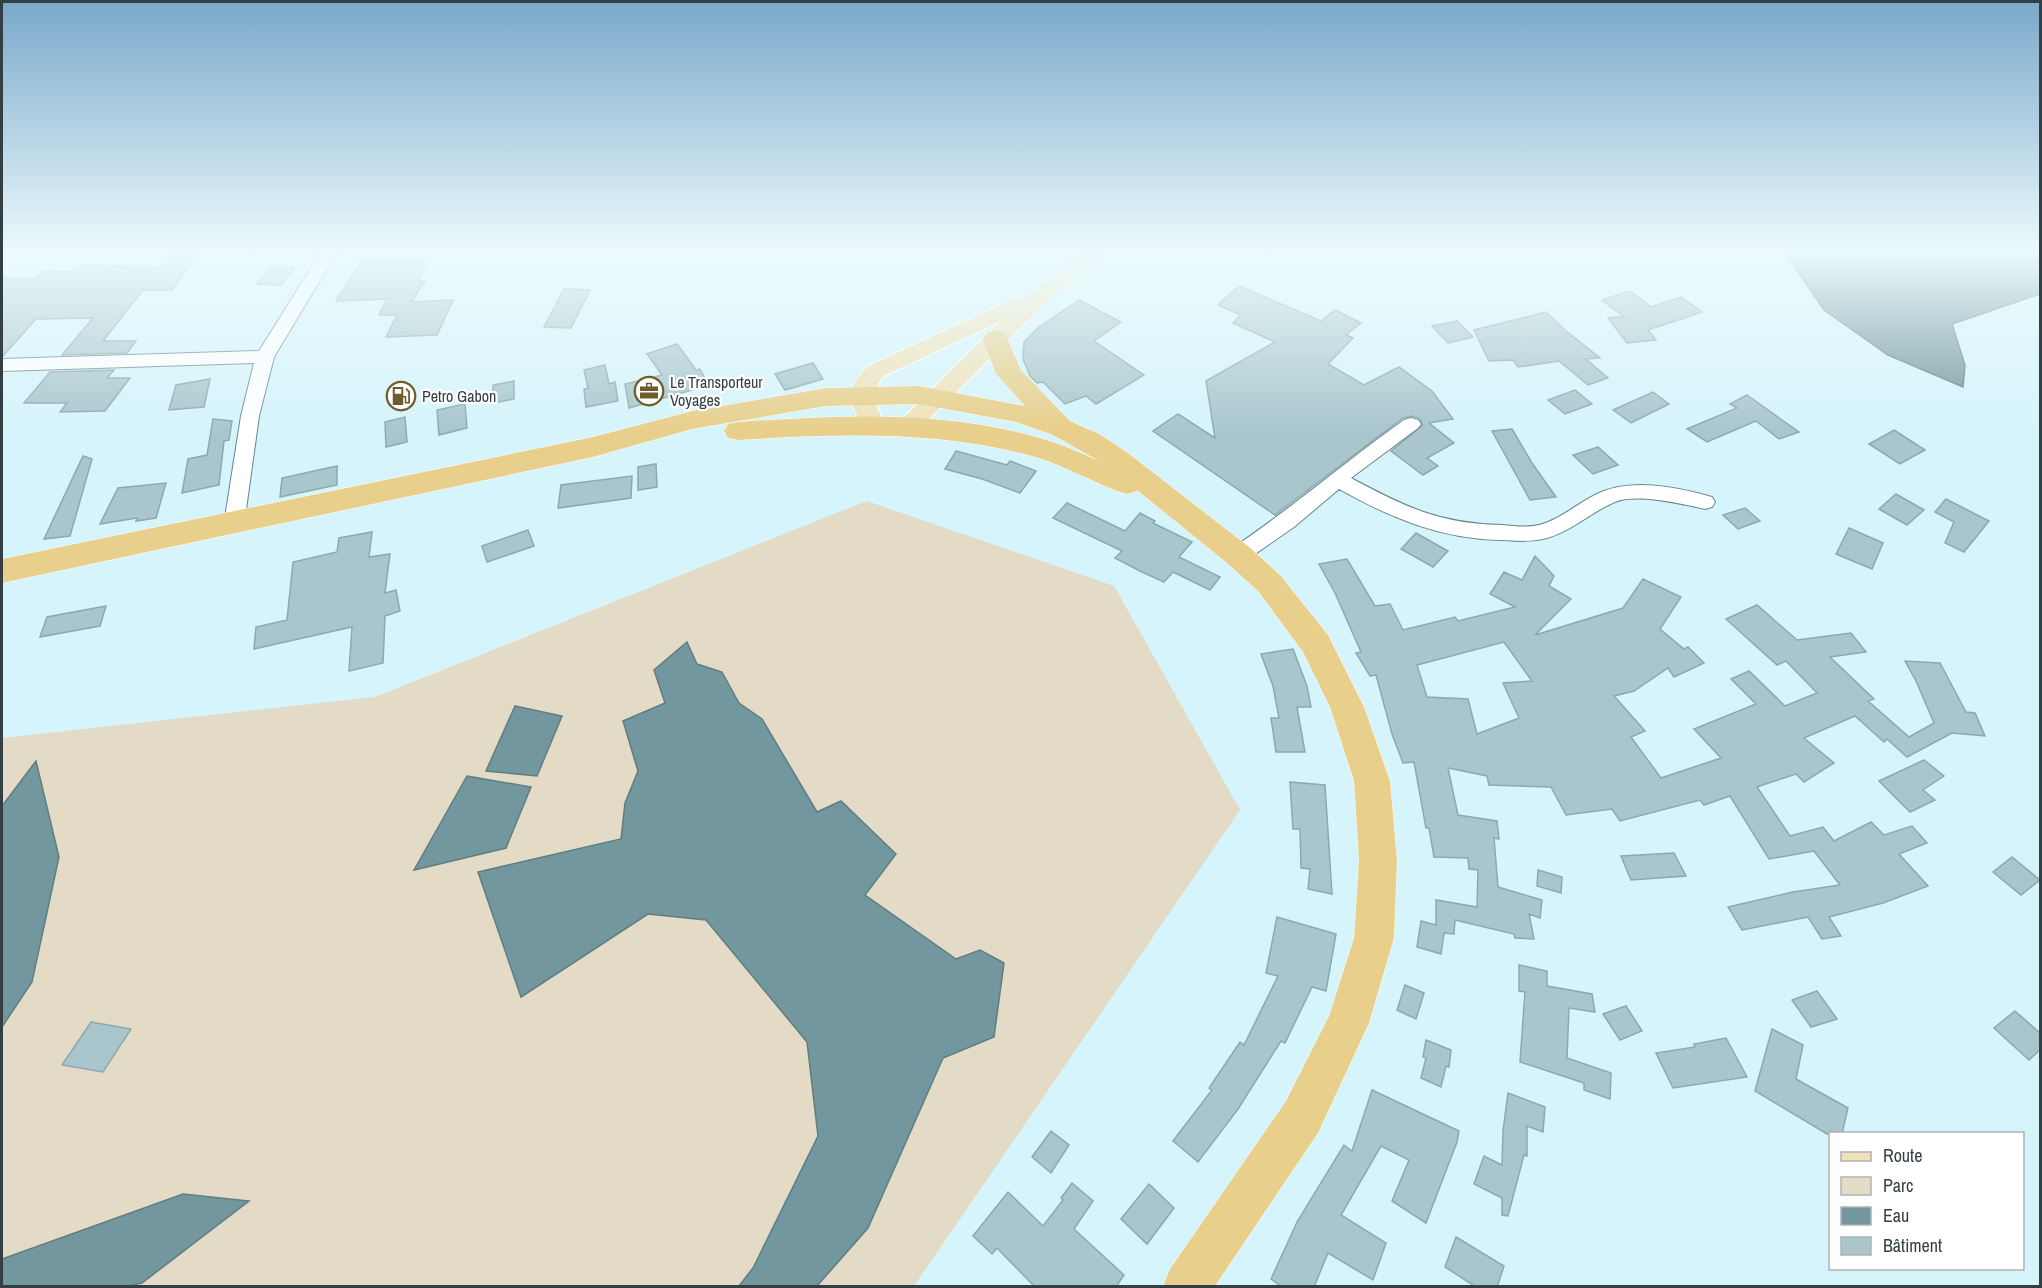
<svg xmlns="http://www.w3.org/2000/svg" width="2042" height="1288" viewBox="0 0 2042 1288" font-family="'Archivo Narrow',sans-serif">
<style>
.green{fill:#e3dbc5}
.water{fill:#73979e;stroke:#607d82;stroke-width:1.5}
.building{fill:#a8c6cc;stroke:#8ca9af;stroke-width:1.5;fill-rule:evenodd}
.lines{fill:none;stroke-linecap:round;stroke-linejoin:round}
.minor-casing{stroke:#69858b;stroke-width:2}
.major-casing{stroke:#fff;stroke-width:2}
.highway-casing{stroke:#fff;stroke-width:1}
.minor{fill:#fff;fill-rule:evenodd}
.major{fill:#f1e2b9;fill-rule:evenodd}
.highway{fill:#e8cf8b;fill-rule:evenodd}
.labels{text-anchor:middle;stroke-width:4.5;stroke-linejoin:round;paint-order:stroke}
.poi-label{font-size:16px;fill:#333f42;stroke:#fff;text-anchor:start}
</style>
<rect width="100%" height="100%" fill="#d5f4fb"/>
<path class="green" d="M867,501L1114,586L1240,810L914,1286H2V738L375,697Z"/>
<g class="water">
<path d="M1784,252H2038L2040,255V294L1952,324L1965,365L1963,387L1888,355L1824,310Z"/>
<path d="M687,642L697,664L722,672L739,703L762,719L817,812L841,801L896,854L865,895L956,959L980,950L1004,963L994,1037L943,1058L868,1228L817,1286H739L753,1268L818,1136L807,1042L706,920L648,914L521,997L478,872L621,839L625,803L638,771L623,721L665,703L654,670Z"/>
<path d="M515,706L562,716L537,776L486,771Z"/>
<path d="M36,761L59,857L32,982L2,1027V806Z"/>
<path d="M467,776L531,787L506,848L414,870Z"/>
<path d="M183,1194L249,1201L142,1283L129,1286H2V1259Z"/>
</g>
<g class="building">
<path d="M200,252L172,290H143L103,341H136L127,353L62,355L93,318L36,319L2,357V278L36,279L43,271L77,272L83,265L163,267L174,253Z"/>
<path d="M363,259H430L418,281H425L411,302L453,300L437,335L386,337L397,315H379L387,299L336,301Z"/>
<path d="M271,266L295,267L281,285L257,284Z"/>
<path d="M1239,286L1321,321L1335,310L1361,323L1346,335L1353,338L1328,364L1364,385L1399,367L1432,391L1453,419L1429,423L1454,443L1427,458L1438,466L1423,475L1391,451L1423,425L1419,418L1412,416L1403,418L1275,515L1153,431L1178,414L1215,438L1206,381L1275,342L1233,323L1241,315L1218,305Z"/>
<path d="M564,289L590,290L571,328L544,327Z"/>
<path d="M1630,291L1651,307L1681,297L1702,312L1648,330L1656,340L1627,343L1608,318L1624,317L1602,300Z"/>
<path d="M1079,300L1121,322L1094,341L1144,375L1096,404L1086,396L1065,404L1043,382L1037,383L1030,376L1023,359L1024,342L1039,327Z"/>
<path d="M1546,312L1566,331L1600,358L1586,359L1608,378L1588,385L1559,361L1518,367L1513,360L1489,361L1474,330Z"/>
<path d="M1457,321L1473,337L1448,343L1432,326Z"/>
<path d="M677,344L696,370L700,369L709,385L629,408L625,384L662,375L647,354Z"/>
<path d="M813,363L823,379L785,390L775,374Z"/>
<path d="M605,365L609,384L615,382L618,401L586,407L584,389L588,388L584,370Z"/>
<path d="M114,370L107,378H130L105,411L60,412L67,403H24L50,372Z"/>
<path d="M210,379L204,407L169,410L176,385Z"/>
<path d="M514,381V399L493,403V385Z"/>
<path d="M1575,390L1592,404L1565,414L1548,400Z"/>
<path d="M1653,392L1669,404L1631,423L1613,410Z"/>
<path d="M1747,395L1799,432L1779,439L1756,421L1707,442L1687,429L1737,408L1730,404Z"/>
<path d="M465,404L467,428L439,435L437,410Z"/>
<path d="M405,417L407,442L386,447L385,422Z"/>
<path d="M213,419L232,421L229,440L224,441L219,485L182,493L188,459L207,455Z"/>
<path d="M1512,429L1532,463L1556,497L1530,500L1492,431Z"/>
<path d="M1894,430L1925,450L1900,464L1869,444Z"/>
<path d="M1598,447L1618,465L1593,474L1573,455Z"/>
<path d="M956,451L1007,465L1010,461L1036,471L1020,493L982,479L945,469Z"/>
<path d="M83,456L92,459L70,536L44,539Z"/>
<path d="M656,464L657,487L638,490V467Z"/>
<path d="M337,466V485L280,497L282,478Z"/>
<path d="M632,476L631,498L558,508L561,485Z"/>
<path d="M166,483L156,518L136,521L137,518L100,524L118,488Z"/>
<path d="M1896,494L1924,510L1907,525L1879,509Z"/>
<path d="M1946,499L1989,521L1964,552L1945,543L1954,522L1935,512Z"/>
<path d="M1067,503L1125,531L1140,513L1155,521L1153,523L1192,542L1179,557L1220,577L1210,590L1173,572L1164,582L1140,571L1115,558L1122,551L1053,518Z"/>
<path d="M1745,508L1760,521L1738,529L1723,515Z"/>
<path d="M1849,528L1883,543L1872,569L1836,554Z"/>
<path d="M528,530L534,546L487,562L482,546Z"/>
<path d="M372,532L369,557L390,554L385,593L396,590L400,611L385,616L383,663L349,671L352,627L254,649L256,627L287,620L293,562L337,552L339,538Z"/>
<path d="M1416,533L1448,551L1433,567L1401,549Z"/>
<path d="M1535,556L1554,576L1549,586L1571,599L1535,635L1623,608L1643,579L1681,597L1660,629L1684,649L1688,647L1704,663L1674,677L1668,668L1634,691L1614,696L1645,731L1631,737L1661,778L1721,758L1694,729L1756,704L1731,679L1749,671L1785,706L1817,693L1786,661L1777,665L1726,619L1757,605L1797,640L1851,633L1866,652L1830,657L1874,699L1868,701L1909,737L1934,723L1916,681L1905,661L1940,663L1966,712L1975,713L1985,736L1952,733L1907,757L1887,739L1884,742L1855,716L1804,738L1834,763L1804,782L1796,774L1757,787L1790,836L1823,827L1834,841L1871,822L1884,835L1912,826L1927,843L1899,854L1928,886L1883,903L1829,917L1841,936L1822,939L1808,917L1742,930L1728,907L1793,892L1840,885L1814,851L1769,859L1730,796L1704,805L1700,800L1620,821L1612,809L1566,815L1551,787L1489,785L1487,776L1448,768L1458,815L1497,821L1499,839L1494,838L1498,887L1542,900L1540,918L1529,914L1534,939L1515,938L1514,934L1455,920L1454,934L1444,933L1441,954L1417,947L1421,921L1436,925V900L1477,907L1478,870L1469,869L1468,858L1434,857L1429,828H1426L1414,762L1403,763L1392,734L1376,675L1370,676L1356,653L1361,652L1335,593L1319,564L1347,559L1375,606L1390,604L1403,630L1455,617L1458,621L1515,607L1490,594L1504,572L1522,580ZM1504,642L1532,681L1503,683L1519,718L1477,734L1468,699L1427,697L1417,665Z"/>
<path d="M106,606L100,626L40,637L47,617Z"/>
<path d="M1293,649L1307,686L1311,707H1297L1305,752H1276L1271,718H1279L1273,686L1261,654Z"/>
<path d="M1924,760L1944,776L1923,790L1935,800L1910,812L1879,781Z"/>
<path d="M1290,782L1325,785L1332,894L1308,889L1310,869L1301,868L1300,829H1293Z"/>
<path d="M1674,853L1686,876L1631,880L1621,856Z"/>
<path d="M2012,857L2040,880L2021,895L1993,872Z"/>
<path d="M1538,870L1562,877L1561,893L1537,886Z"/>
<path d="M1277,917L1336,934L1326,991L1312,987L1285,1043L1281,1041L1238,1109L1198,1162L1173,1141L1212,1090L1209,1088L1240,1042L1244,1045L1278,976L1266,973Z"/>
<path d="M1519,965L1547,971V986L1592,994L1595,1012L1569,1008L1567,1058L1611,1073L1610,1099L1584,1090V1083L1520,1062L1525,992L1519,991Z"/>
<path d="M1405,985L1424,993L1416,1019L1397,1010Z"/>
<path d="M1817,991L1837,1019L1811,1027L1792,1000Z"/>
<path d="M1626,1006L1642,1031L1620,1040L1603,1014Z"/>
<path d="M2015,1011L2040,1033V1050L2029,1060L1994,1028Z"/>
<path d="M91,1022L131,1029L103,1072L62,1065Z"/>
<path d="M1772,1029L1803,1045L1796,1079L1848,1108L1842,1134H1827L1755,1091Z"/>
<path d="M1726,1038L1747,1077L1673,1088L1656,1053L1695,1047L1694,1044Z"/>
<path d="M1426,1040L1451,1050L1449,1067L1446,1066L1441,1087L1421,1078L1426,1058L1423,1057Z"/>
<path d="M1372,1090L1459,1131L1457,1142L1426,1223L1392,1201L1409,1160L1381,1146L1341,1215L1386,1243L1373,1280L1328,1253L1314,1287H1282L1271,1279L1297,1222L1344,1145L1352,1151Z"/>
<path d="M1508,1093L1545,1107L1543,1132L1527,1126V1156L1524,1155L1508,1216L1502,1215V1198L1474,1184L1484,1156L1502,1165L1503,1131Z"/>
<path d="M1051,1131L1069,1145L1051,1173L1032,1157Z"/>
<path d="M1072,1183L1093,1201L1074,1229L1124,1275L1116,1287H1035L997,1248L992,1254L973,1236L1008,1192L1043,1226L1063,1200L1061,1198Z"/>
<path d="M1149,1184L1174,1208L1147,1244L1121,1219Z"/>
<path d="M1456,1237L1504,1266L1497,1287H1476L1445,1267Z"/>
</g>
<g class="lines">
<g class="minor-casing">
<g id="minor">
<path d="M321,252H337L274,357L259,416L244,524L241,529L234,531L227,529L224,524L241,416L254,363L2,371V359L259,351Z"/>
<path d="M1411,418L1418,420L1421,424L1418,428L1351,478C1405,507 1440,524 1502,525C1514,526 1527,528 1539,525C1559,520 1577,504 1595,495C1629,477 1677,487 1712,497L1715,502L1712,507L1705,509C1682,504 1637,493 1615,502C1591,512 1572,531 1547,538C1532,542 1517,541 1501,540C1441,539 1391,518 1339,489L1294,527L1245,561L1238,563L1231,561L1227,555L1231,549C1291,509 1345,462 1404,420Z"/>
</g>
</g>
<g class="major-casing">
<path id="major" d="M1083,252H1107L1051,298L915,433L906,435L897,433L894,427L1001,321L884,376C868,393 876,408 887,426L884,432L875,434L866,432C850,404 842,391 868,366L1015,298L1026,297Z"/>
</g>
<g class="highway-casing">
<path id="highway" d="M996,331L1005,333L1021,370L1070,421L1099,434L1128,453L1249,547L1280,575L1328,635L1364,707L1390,781L1397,860L1394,938L1369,1023L1318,1133L1215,1286H1163L1170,1269L1286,1101L1329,1016L1354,938L1359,860L1354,781L1330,707L1303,652L1258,591L1227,563L1138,491L1127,494L1117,491C1089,480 1061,464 1032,456C936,430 836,434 738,440L728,438L724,431L728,424L738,422C841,415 952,409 1052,442C1068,447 1083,454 1099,461L1053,435L1016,422L919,404L826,406L692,429L593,457L2,583V559L593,437L692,411L826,388L919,386L1025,406L996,374L983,339L987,333Z"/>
</g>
<use href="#minor" class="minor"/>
<use href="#major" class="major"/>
<use href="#highway" class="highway"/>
</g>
<linearGradient id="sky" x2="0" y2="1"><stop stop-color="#79a8ca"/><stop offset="0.58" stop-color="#ecfafd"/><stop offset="1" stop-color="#ecfafd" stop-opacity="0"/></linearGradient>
<rect width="2042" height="433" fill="url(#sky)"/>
<defs>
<g id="office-ring" transform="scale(1.5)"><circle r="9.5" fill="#fff" stroke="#6e5d2b" stroke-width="1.5"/><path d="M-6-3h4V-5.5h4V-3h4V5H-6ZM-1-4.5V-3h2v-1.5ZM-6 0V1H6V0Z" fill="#6e5d2b"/></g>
<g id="fuel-ring" transform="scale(1.5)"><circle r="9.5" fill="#fff" stroke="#6e5d2b" stroke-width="1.5"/><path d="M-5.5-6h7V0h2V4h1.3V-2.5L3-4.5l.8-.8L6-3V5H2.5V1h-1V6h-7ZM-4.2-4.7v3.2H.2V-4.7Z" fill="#6e5d2b"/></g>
</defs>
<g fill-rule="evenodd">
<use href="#office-ring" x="649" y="391"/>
<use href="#fuel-ring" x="401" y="396"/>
</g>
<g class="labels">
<g class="poi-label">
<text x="670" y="388">Le Transporteur<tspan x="670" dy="18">Voyages</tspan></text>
<text x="422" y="402">Petro Gabon</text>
</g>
</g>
<rect width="2042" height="1288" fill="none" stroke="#333f42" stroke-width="6"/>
<rect x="1829" y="1132" width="195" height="138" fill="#ffffff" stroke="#adb2b3" stroke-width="1.5"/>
<rect x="1841" y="1152" width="30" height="9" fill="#f1e2b9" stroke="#adb2b3" stroke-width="1.5"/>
<text x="1883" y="1162" font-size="18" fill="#333f42">Route</text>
<rect x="1841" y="1177" width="30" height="18" fill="#e3dbc5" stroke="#adb2b3" stroke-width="1.5"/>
<text x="1883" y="1192" font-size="18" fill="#333f42">Parc</text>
<rect x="1841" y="1207" width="30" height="18" fill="#73979e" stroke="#adb2b3" stroke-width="1.5"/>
<text x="1883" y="1222" font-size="18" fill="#333f42">Eau</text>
<rect x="1841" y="1237" width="30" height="18" fill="#a8c6cc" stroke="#adb2b3" stroke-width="1.5"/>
<text x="1883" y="1252" font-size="18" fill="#333f42">Bâtiment</text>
</svg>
